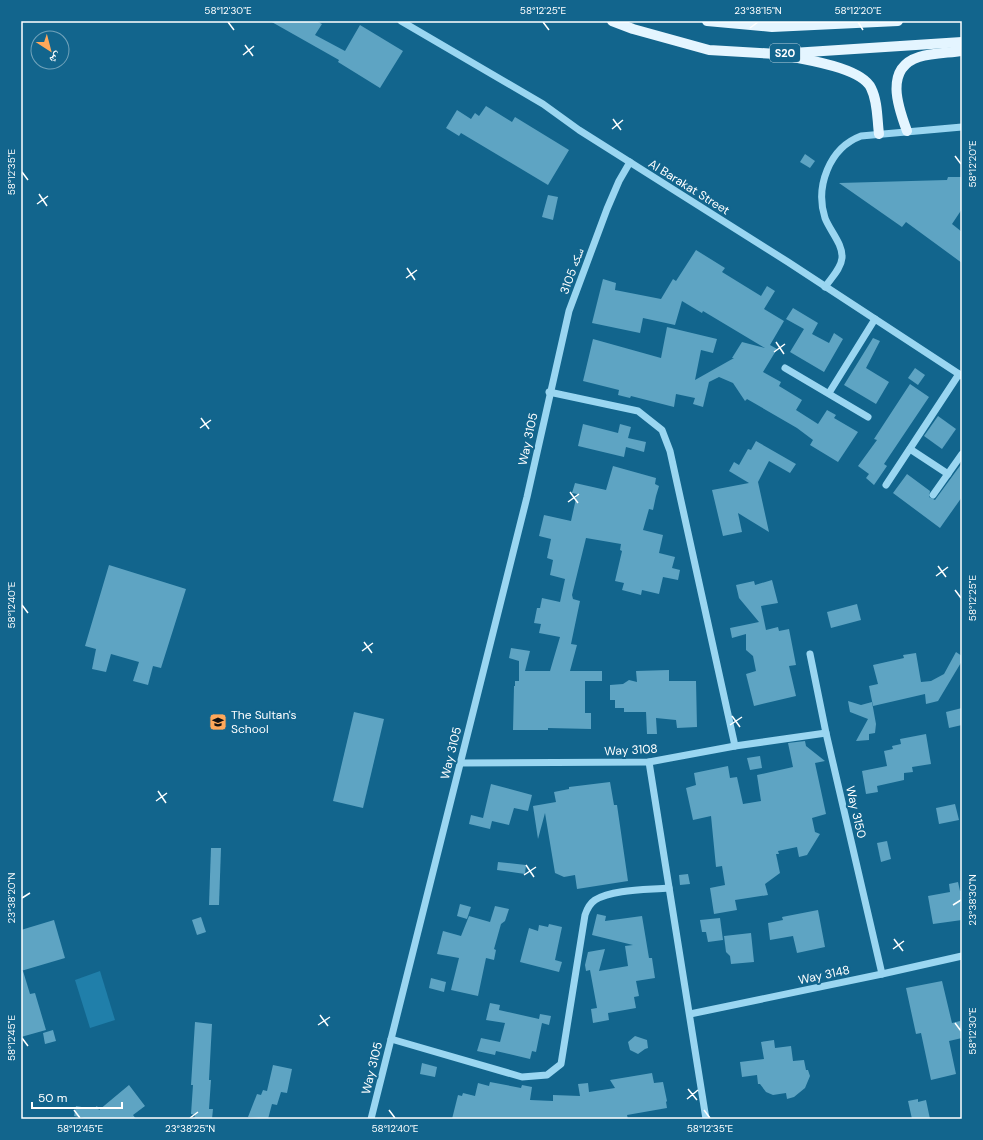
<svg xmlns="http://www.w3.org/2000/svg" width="983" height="1140" viewBox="0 0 983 1140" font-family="'DM Sans','Noto Naskh Arabic',sans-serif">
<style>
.green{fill:#207faa}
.building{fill:#5ea4c3}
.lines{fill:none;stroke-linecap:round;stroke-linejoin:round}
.minor{stroke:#9ad6f1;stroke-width:7}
.major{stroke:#e4f5ff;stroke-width:10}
.ticks{fill:none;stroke:#fff;stroke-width:1.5}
.labels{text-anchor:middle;stroke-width:4;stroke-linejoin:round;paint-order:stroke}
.shield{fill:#12658d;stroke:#b8d1dd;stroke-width:1}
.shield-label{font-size:11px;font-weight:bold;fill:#fff}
.street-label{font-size:12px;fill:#fff;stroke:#12658d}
.poi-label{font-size:12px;fill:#fff;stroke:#12658d;text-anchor:start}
.neatline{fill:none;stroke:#fff;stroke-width:1.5}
.ticks-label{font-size:10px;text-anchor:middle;fill:#fff}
</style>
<rect width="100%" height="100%" fill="#12658d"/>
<path class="green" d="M100,971L115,1020L90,1028L75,980Z"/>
<g class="building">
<path d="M270,21H316L322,24L315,35L345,51L360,25L403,51L380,88L338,62L339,60Z"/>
<path d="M486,106L512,122L515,117L569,150L548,185L461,133L459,136L446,128L457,110L471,119L475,113L479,116Z"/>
<path d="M805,154L815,161L810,168L800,162Z"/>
<path d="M948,177H962V209L952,224L962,232V263L906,222L902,227L839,183L947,180Z"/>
<path d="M548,195L558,197L553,220L542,217Z"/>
<path d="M696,250L725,268L722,272L761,296L767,286L775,291L764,309L784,321L770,345L777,349L763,372L781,382L779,386L802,400L796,410L818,424L827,410L836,415L834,418L858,432L838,462L810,445L813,440L797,428L747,399L745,401L733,383L719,377L709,382L703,407L693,404L695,398L676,394L674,407L631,396L630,398L618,395L619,390L583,381L593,339L661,358L667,327L717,339L713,353L701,350L695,380L734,358H732L742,342L765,348L703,311L702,313L682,301L675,325L643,318L640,333L592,323L603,279L616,283L615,290L661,299L673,279L676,281Z"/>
<path d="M793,308L818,323L812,334L829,343L834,333L843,339L824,372L790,352L804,329L786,319Z"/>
<path d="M873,338L880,341L866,368L889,382L876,404L844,385Z"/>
<path d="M915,368L925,375L918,385L908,378Z"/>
<path d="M910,384L929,397L884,464L887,466L874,485L866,478L869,474L858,466L877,440L874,439Z"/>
<path d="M938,416L956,429L942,449L924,436Z"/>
<path d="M583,424L618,433L620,424L631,427L628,438L646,442L644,452L626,447L624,457L578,446Z"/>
<path d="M756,441L796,464L790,473L769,461L758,482L769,532L738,513L742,532L723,536L712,490L749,483L729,471L734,462L739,465L748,449L751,450Z"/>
<path d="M962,463V497L940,528L893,493L907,474L930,491L929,497L935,500Z"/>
<path d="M613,466L656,478L655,484L659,486L656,496L653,510L649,509L643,530L663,535L659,553L675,557L672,568L680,570L678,580L663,577L659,594L642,590L641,595L622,590L624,583L615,581L622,551L620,550L621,544L586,538L572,595L573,599L580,601L571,644L577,645L570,671H602V681H585V713H591V729L548,728V730H513L514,686H515V681H519V661L509,658L511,648L530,651L525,671H550L560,637L539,633L541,624L534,623L537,608H540L542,598L560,602L565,579L550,575L553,560L547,558L551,539L539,536L544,515L571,521L577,494L572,493L575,483L606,490Z"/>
<path d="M109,565L186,589L161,668L153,666L148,685L133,681L139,662L111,654L106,672L92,669L96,649L85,646Z"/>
<path d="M772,580L778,603L761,606L766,630L778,627L779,631L789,629L796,665L789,666L796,696L754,706L746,674L756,671L753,656L746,650V634L732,638L730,628L759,622L739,598L736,585L754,581L755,585Z"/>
<path d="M857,604L861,620L831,628L827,612Z"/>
<path d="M956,652L962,656V661L938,701L926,704L925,694L873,706L869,686L878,684L873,665L904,658L903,655L916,653L921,682L931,681L944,674Z"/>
<path d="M669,670V681H696L697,727L677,728L676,720L656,718L657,734H647L646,712H624V708H615V700H610V685L623,684L629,680L637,682L636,671Z"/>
<path d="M848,701L861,705L872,702L876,724L875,733L869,734V740L856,741L868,719L850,712Z"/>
<path d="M962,708V725L949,728L946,712Z"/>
<path d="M354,712L384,719L363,808L333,801Z"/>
<path d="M926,734L931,764L912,767L913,772L904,773V780L877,786L878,792L866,794L862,771L887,766L884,751L893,749L892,746L901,744L900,739Z"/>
<path d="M805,741L806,746L825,761L815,763L826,814L812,818L815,832L820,834L807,855L799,857L797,847L778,851L779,854H776L780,873L765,884L768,895L735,900L737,910L714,914L710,888L725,885L722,866L716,867L711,816L693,820L686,788L696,785L694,773L728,766L730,778L737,777L743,804L761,801L757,775L793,767L788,743Z"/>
<path d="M760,756L762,768L750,770L747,758Z"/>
<path d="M610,782L614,805H617L628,881L577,889L575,875L564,877L555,873L545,813L538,839L533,806L556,802L554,792L569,789V787Z"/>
<path d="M491,784L532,795L528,811L514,808L509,825L492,821L490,829L469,824L471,815L483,818Z"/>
<path d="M955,804L959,820L939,824L936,808Z"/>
<path d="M887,841L891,859L881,862L877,843Z"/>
<path d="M211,848H221L219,905H209Z"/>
<path d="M498,862L526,865L525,874L497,870Z"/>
<path d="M688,874L690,884L680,885L679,875Z"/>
<path d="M958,882L960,891L962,890V920L933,924L928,896L950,892L949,884Z"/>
<path d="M460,904L471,907L467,919L457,916Z"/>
<path d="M495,906L509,909L505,921L501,924L494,949L496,950L494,960L486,958L478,996L451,990L459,958L437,954L443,931L461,936L469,916L490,922Z"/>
<path d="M818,910L825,947L797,953L793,936L770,940L768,923L783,920L782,917Z"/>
<path d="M597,914L606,916L605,921L642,916L649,958H652L655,978L636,981L639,996L634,997L636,1008L608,1013L609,1020L593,1023L591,1009L597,1008L590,970L586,971L585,965L588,952L605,949L599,971L628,966L625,946L633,945L592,935Z"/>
<path d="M201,917L206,932L197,935L192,920Z"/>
<path d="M720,918L723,940L708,942L706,932H702L700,920Z"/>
<path d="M54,920L65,958L21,971V930Z"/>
<path d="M549,924L562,927L555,960L562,962L559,972L520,962L529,928L538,931L539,925L548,927Z"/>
<path d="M751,933L754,962L731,964L730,956L726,952L724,936Z"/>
<path d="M21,971H23L30,994L35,993L46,1030L21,1037Z"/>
<path d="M431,978L446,982L444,992L429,988Z"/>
<path d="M942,981L952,1023L960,1021L962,1038L949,1041L956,1074L931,1080L921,1033L916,1034L906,988Z"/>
<path d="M490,1003L500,1005L499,1010L539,1019L540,1014L551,1016L549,1025L542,1023L536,1052L532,1051L530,1059L496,1051L495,1055L477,1051L481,1038L500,1042L505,1023L486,1020Z"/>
<path d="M195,1022L212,1024L209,1080H211L209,1109H213L212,1119H194L195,1115L191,1114L193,1085H191Z"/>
<path d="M53,1030L56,1041L45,1044L43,1033Z"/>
<path d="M635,1036L647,1040L648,1048L645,1049L638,1054L630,1050L628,1042Z"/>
<path d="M774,1040L775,1048L791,1046L793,1061L804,1060L806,1070H808L810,1076L805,1088L794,1097L787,1099L786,1093L773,1095L766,1092L760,1084H758L757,1075L742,1077L740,1062L764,1059L761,1042Z"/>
<path d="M422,1063L437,1067L435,1077L420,1074Z"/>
<path d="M273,1065L292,1069L287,1093L281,1092L277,1105L272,1104L268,1119L248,1117L257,1094L261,1095L263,1090L267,1091Z"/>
<path d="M652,1073L654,1083L663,1082L667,1101L666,1102L667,1108L627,1115L628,1119H452L458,1095L462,1096L463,1093L475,1096L478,1083L489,1086L490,1082L521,1088L522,1085L532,1087L530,1100L553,1101V1095L580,1096L578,1084L588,1083L589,1092L615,1088L610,1080Z"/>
<path d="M129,1085L145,1106L133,1115L136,1119H89L74,1116L76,1106L93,1109L97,1106L99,1110Z"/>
<path d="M918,1099V1102L926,1100L930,1119H912L908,1101Z"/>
</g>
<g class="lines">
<g class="minor">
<path d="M401,21L543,104L579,130L788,262L962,376"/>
<path d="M825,287C831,278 841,269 842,258C843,244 830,231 825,218C815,187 829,148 861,136L962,127"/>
<path d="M785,368L868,417"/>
<path d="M549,392L638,411L662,430L670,451L735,746"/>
<path d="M829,393L875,319"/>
<path d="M910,449L948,474"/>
<path d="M886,485L959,374"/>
<path d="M933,495L962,454"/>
<path d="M810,654L826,733L882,974"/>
<path d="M649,762L706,1119"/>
<path d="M460,763L649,762L735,746L826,733"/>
<path d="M690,1014L882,974L962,956"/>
<path d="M391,1039L522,1077L547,1075L561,1064L585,915C587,909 589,904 595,900C613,889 648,890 669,888"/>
<path d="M371,1119L527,497L569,311L607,209L619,181L630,162"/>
</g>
<g class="major">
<path d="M612,21L633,29L709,50L777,54L962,42"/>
<path d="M707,21L772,27L898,21"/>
<path d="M793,57C813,61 862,69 871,88C878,102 877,119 879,134"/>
<path d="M907,131C898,107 884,68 919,57C932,53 948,53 962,51"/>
</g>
</g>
<path class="ticks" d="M228,22L234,30M543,22L549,30M858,22L863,30M750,28L758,22M245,45L253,56M243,55L254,46M613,119L621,130M612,129L623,120M955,156L961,164M22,172L28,180M39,194L47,206M37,204L48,196M407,268L415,280M406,278L417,270M776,342L784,354M774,352L785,344M201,418L209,429M200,428L211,420M570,492L578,503M568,502L579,494M938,566L946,577M936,576L948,567M955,590L961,598M22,605L28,613M364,642L372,653M362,651L373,643M732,716L740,727M730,725L742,717M158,791L166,803M156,801L167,793M526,865L534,877M524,875L536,867M22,898L30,893M953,905L961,900M894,939L903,951M893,949L904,941M320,1015L328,1026M955,1023L961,1031M318,1025L330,1017M22,1038L28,1046M688,1089L697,1100M687,1099L698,1090M74,1110L80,1118M389,1110L395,1118M704,1110L710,1118M190,1118L198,1112"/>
<defs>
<g id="school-square" transform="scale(0.9)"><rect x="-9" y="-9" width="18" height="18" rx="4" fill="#ffa85a" stroke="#12658d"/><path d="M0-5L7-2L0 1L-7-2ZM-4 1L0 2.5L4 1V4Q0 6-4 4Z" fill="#111"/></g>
</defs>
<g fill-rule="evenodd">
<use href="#school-square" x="218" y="722"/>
</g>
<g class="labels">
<rect class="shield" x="770" y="44" width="30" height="18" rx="3"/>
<g class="shield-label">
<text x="785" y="57">S20</text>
</g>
<g class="street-label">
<text transform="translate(689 187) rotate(32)" y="4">Al Barakat Street</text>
<text transform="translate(572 271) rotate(-70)" y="4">سكه 3105</text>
<text transform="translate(528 439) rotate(-78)" y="4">Way 3105</text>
<text transform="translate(631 750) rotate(-3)" y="4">Way 3108</text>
<text transform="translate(451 753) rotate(-76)" y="4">Way 3105</text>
<text transform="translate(856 812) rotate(77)" y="4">Way 3150</text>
<text transform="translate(824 975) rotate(-12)" y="4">Way 3148</text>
<text transform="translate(372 1068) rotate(-76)" y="4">Way 3105</text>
</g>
<g class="poi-label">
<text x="231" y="719">The Sultan's<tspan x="231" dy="14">School</tspan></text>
</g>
</g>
<rect width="983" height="1140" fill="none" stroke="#12658d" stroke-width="44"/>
<g transform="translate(50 50) rotate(144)"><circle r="19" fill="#12658d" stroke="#71a3bb"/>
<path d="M0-3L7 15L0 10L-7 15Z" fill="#ffa85a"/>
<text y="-6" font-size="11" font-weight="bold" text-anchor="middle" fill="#ffffff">ش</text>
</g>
<path d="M32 1102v6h90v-6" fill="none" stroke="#ffffff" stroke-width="2"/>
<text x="38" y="1102" font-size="12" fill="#ffffff" stroke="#12658d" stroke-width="3" paint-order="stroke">50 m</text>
<rect x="22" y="22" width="939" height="1096" class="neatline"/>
<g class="ticks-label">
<text x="228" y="14">58°12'30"E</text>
<text x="543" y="14">58°12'25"E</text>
<text x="758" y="14">23°38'15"N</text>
<text x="858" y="14">58°12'20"E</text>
<text transform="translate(972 164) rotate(-90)" y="4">58°12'20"E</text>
<text transform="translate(11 172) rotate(-90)" y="4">58°12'35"E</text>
<text transform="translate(972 598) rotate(-90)" y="4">58°12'25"E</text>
<text transform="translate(11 605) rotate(-90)" y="4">58°12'40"E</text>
<text transform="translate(11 898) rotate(-90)" y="4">23°38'20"N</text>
<text transform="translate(972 900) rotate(-90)" y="4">23°38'30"N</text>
<text transform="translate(972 1031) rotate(-90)" y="4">58°12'30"E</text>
<text transform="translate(11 1038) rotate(-90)" y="4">58°12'45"E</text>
<text x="80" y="1132">58°12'45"E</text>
<text x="190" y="1132">23°38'25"N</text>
<text x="395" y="1132">58°12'40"E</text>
<text x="710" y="1132">58°12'35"E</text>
</g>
</svg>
